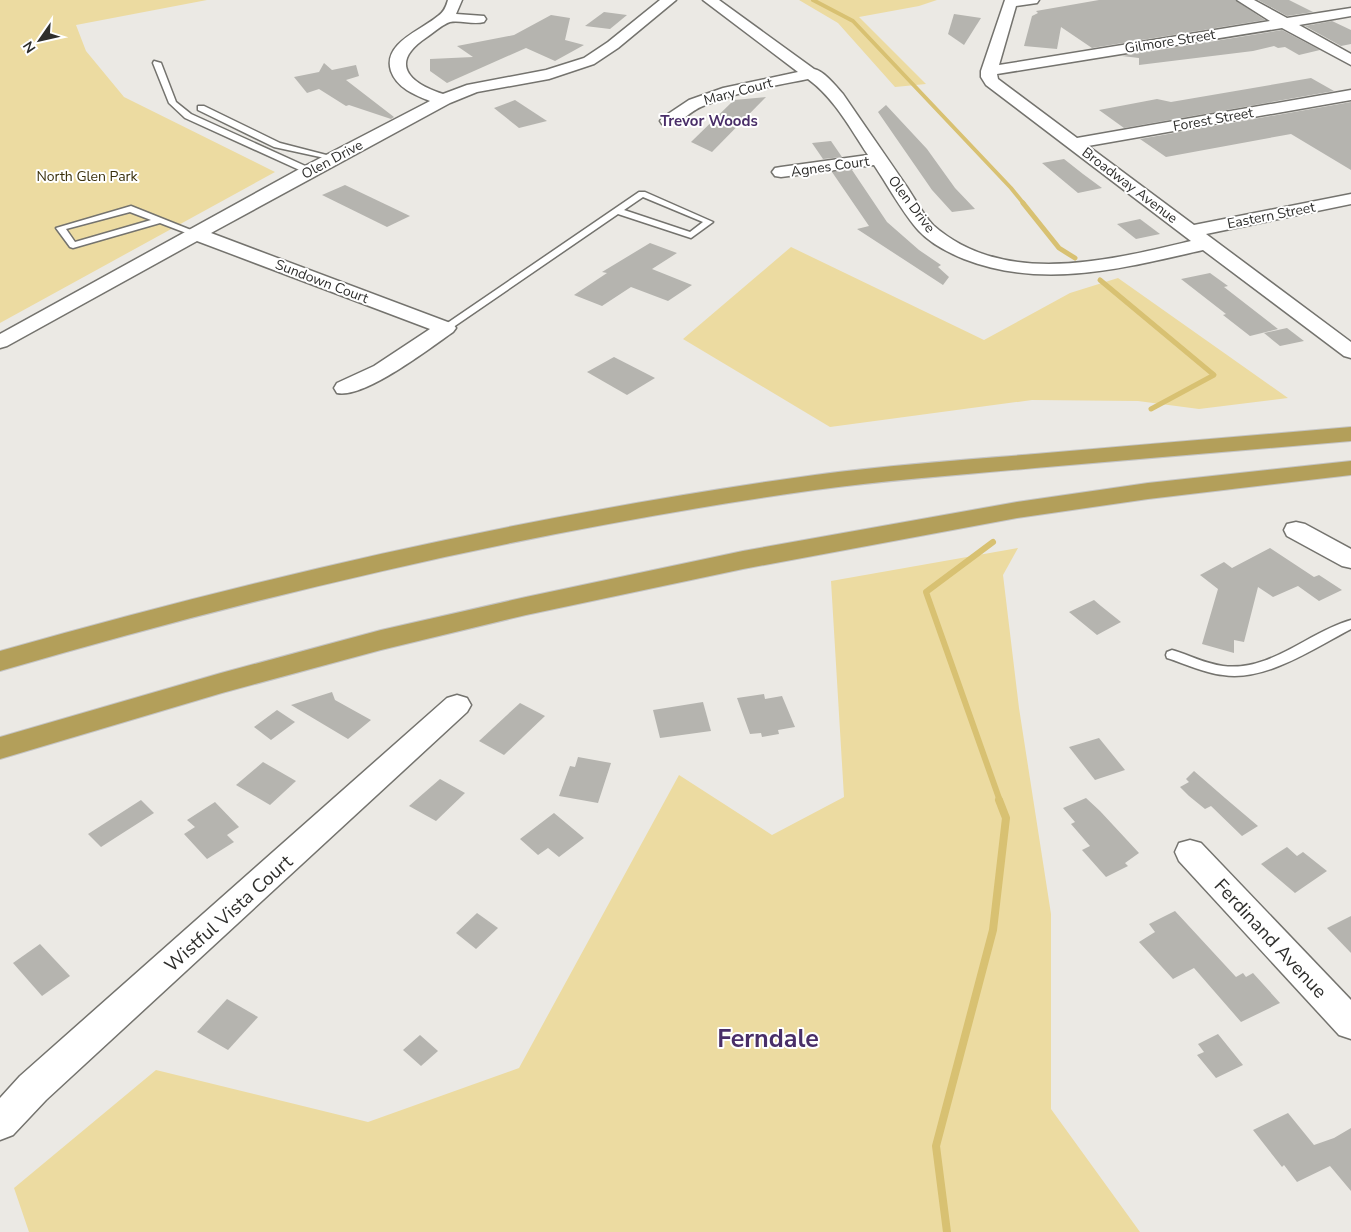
<svg xmlns="http://www.w3.org/2000/svg" width="1351" height="1232" viewBox="0 0 1351 1232" font-family="'Nunito Sans',sans-serif">
<style>
.green{fill:#ecdba1}
.lines{fill:none;stroke-linecap:round;stroke-linejoin:round}
.stream-far3{stroke:#d8c172;stroke-width:4}
.stream-far2{stroke:#d8c172;stroke-width:5}
.stream-far1{stroke:#d8c172;stroke-width:6}
.stream{stroke:#d8c172;stroke-width:8}
.building{fill:#b5b4af}
.lane-casing{stroke:#74736e;stroke-width:3}
.street-casing{stroke:#74736e;stroke-width:3}
.highway-casing{stroke:#c4c4c4;stroke-width:2}
.lane{fill:#fff;fill-rule:evenodd}
.street{fill:#fff;fill-rule:evenodd}
.highway{fill:#b39f5a;fill-rule:evenodd}
.labels{text-anchor:middle;stroke-width:4;stroke-linejoin:round;paint-order:stroke}
.far-street-label{font-size:14px;fill:#2e2e2c;stroke:#fff}
.far-park-label{font-size:14px;fill:#3a300c;stroke:#fff}
.far-neighbourhood-label{font-size:15px;font-weight:bold;fill:#492e68;stroke:#fff}
.near-street-label{font-size:19px;fill:#2e2e2c;stroke:#fff}
.near-district-label{font-size:25px;font-weight:bold;fill:#492e68;stroke:#fff}
</style>
<rect width="100%" height="100%" fill="#ebe9e4"/>
<g class="green">
<path d="M0,0H207L76,25L86,51L124,97L275,172L0,323Z"/>
<path d="M799,0H937L919,6L859,17L926,84L895,87L838,23Z"/>
<path d="M791,247L984,340L1070,293L1118,278L1288,398L1199,409L1138,401L1032,400L830,427L683,339Z"/>
<path d="M1018,548L1003,575L1019,708L1051,914V1109L1140,1232H29L14,1188L156,1070L368,1122L519,1068L679,775L772,835L844,797L831,581Z"/>
</g>
<g class="lines">
<path class="stream-far3" d="M813,0L853,21L1011,188L1024,204"/>
<g class="stream-far2">
<path d="M1023,203L1059,248L1075,258"/>
<path d="M1100,280L1214,375L1151,409"/>
</g>
<path class="stream-far1" d="M993,542L926,592L1000,801"/>
<path class="stream" d="M947,1232L936,1146L993,930L1006,818L999,800"/>
</g>
<g class="building">
<path d="M1099,0H1235L1265,20L1092,48L1061,27L1057,49L1024,46L1032,16L1038,13L1036,11Z"/>
<path d="M1258,0H1289L1313,12L1287,16Z"/>
<path d="M604,12L627,15L610,29L585,26Z"/>
<path d="M954,14L981,18L964,45L948,34Z"/>
<path d="M551,15L570,18L565,40L584,45L555,61L526,48L447,83L430,71V59L473,57L457,46L514,35Z"/>
<path d="M1332,21L1351,30V44L1341,46L1305,26Z"/>
<path d="M1282,30L1320,50L1299,55L1285,47L1278,48L1274,46L1253,51L1139,65V58L1122,56Z"/>
<path d="M324,63L332,70L356,65L359,76L346,80L394,117L391,119L349,105L346,106L319,89L307,93L294,77L319,72Z"/>
<path d="M1311,78L1334,91L1124,128L1099,110L1157,99L1171,102Z"/>
<path d="M766,97L712,152L691,142L734,100Z"/>
<path d="M515,100L547,121L519,128L494,108Z"/>
<path d="M1351,102V170L1291,134L1166,157L1140,139Z"/>
<path d="M886,105L927,149L955,188L975,209L952,212L932,190L878,112Z"/>
<path d="M831,141L842,157L823,159L812,143Z"/>
<path d="M1064,159L1083,174L1102,188L1078,193L1042,163Z"/>
<path d="M852,170L887,222L919,250L941,265L938,267L949,277L943,285L857,229L869,226L832,172Z"/>
<path d="M345,185L410,216L387,227L322,195Z"/>
<path d="M1140,219L1160,234L1136,239L1117,224Z"/>
<path d="M650,243L677,253L652,269L692,285L668,301L631,287L602,306L574,295L607,273L602,272Z"/>
<path d="M1210,273L1228,286L1224,287L1278,329L1250,336L1223,315L1226,314L1181,279Z"/>
<path d="M1287,328L1304,341L1280,346L1264,333Z"/>
<path d="M614,357L655,378L627,395L587,372Z"/>
<path d="M1270,548L1314,577L1319,575L1342,590L1319,601L1298,586L1273,597L1258,587L1244,642L1234,640V653L1202,644L1218,589L1200,575L1224,562L1232,568Z"/>
<path d="M1094,600L1101,606L1121,622L1097,635L1069,612Z"/>
<path d="M332,692L335,700L371,720L348,739L291,705Z"/>
<path d="M764,694L765,699L782,696L795,727L778,730L779,734L762,737L761,733L750,734L737,698Z"/>
<path d="M703,702L711,731L660,738L653,710Z"/>
<path d="M520,703L545,716L504,755L479,741Z"/>
<path d="M277,710L295,722L271,740L254,727Z"/>
<path d="M1099,738L1125,770L1095,780L1069,747Z"/>
<path d="M578,757L611,763L598,803L559,796L570,766L575,767Z"/>
<path d="M263,762L296,781L270,805L236,785Z"/>
<path d="M1194,771L1225,798L1258,826L1242,836L1211,806L1205,809L1189,796L1180,787L1189,782L1186,779Z"/>
<path d="M440,779L465,793L436,821L409,806Z"/>
<path d="M1086,798L1100,811L1139,853L1125,863L1128,866L1106,877L1082,850L1090,846L1071,824L1075,822L1063,808Z"/>
<path d="M141,800L154,813L101,847L88,834Z"/>
<path d="M215,802L239,827L227,835L234,842L207,859L184,834L195,827L187,820Z"/>
<path d="M554,813L584,838L559,857L548,848L538,855L520,839Z"/>
<path d="M1287,847L1297,856L1303,852L1327,871L1295,893L1261,864Z"/>
<path d="M1175,911L1236,977L1243,973L1246,977L1253,973L1280,1003L1241,1022L1194,968L1173,979L1139,942L1155,932L1149,924Z"/>
<path d="M477,913L498,928L476,949L456,933Z"/>
<path d="M1351,916V953L1327,928Z"/>
<path d="M40,944L70,976L42,996L13,963Z"/>
<path d="M227,999L258,1017L228,1050L197,1032Z"/>
<path d="M1218,1034L1243,1065L1216,1078L1197,1055L1204,1052L1198,1044Z"/>
<path d="M420,1035L438,1051L421,1066L403,1050Z"/>
<path d="M1288,1113L1314,1145L1334,1138L1351,1128V1191L1330,1166L1297,1182L1284,1165L1282,1167L1253,1130Z"/>
</g>
<g class="lines">
<g class="lane-casing">
<g id="lane">
<path d="M154,61L161,63L176,102L191,114L312,169V173H306L185,118L169,103L153,63Z"/>
<path d="M198,106H204L280,143L338,158L334,160L274,147L198,110Z"/>
<path d="M639,192H645L713,222L691,238L618,214L449,330H443V326ZM643,197L703,222L690,232L624,210Z"/>
<path d="M131,206L201,234L200,236H194L160,223L73,248L70,247L56,228ZM130,212L151,220L75,242L66,229Z"/>
<path d="M1351,620V629C1315,648 1265,682 1223,675C1204,673 1186,664 1167,658L1166,655L1167,652L1172,650C1189,655 1206,664 1223,666C1271,672 1308,632 1351,620Z"/>
</g>
</g>
<g class="street-casing">
<g id="street">
<path d="M448,0H462L456,14L484,16L486,19L484,22C473,25 461,20 450,22C443,24 433,33 427,37C388,63 409,83 443,94L467,85L546,70L584,58L608,42L660,0H676L618,48L594,64L549,79L477,92L450,103L211,233L453,324L456,328L453,332C430,348 364,399 337,393L334,388L337,383L374,366L430,329L197,241L7,346L0,348V334L303,167L430,101C415,95 397,88 391,71C382,43 422,30 438,16C444,12 446,7 448,0Z"/>
<path d="M703,0H719L814,69C824,71 835,85 843,94C864,125 886,156 907,187C915,199 923,215 933,225C1004,288 1110,260 1191,241L986,85L981,77V71L1005,0H1039L1037,3L1016,6L999,65L1270,21L1237,0H1254L1287,18L1351,8V16L1299,25L1351,54V65L1282,28L997,74L998,79L1077,138L1351,90V100L1088,146L1194,225L1351,194V204L1206,234L1351,342V358L1344,356L1203,250C1124,268 1043,290 964,259C949,253 930,243 919,231C904,215 887,184 874,165L781,177L775,176L772,172L775,168L781,167L868,155C850,128 834,98 808,79C773,86 736,92 703,106C689,111 678,128 662,124L660,121L662,118L689,100L723,88L798,72Z"/>
<path d="M1296,522L1305,524L1351,549V568L1342,566L1287,536L1284,530L1287,524Z"/>
<path d="M457,695L467,698L471,705L467,712L46,1100L13,1135L0,1140V1098L20,1076L447,698Z"/>
<path d="M1190,840L1201,843L1351,1000V1039L1339,1035L1179,861L1175,852L1179,843Z"/>
</g>
</g>
<g class="highway-casing">
<g id="highway">
<path d="M1351,427V441C1246,450 1140,459 1035,468C961,475 888,480 815,490C540,529 267,593 0,671V651C267,575 540,513 815,475C888,465 962,460 1035,454C1140,445 1246,436 1351,427Z"/>
<path d="M1351,461V475L1148,499L1017,518L743,569L526,615L381,650L222,693L0,759V737L221,673L381,630L526,597L743,551L1017,502L1148,483Z"/>
</g>
</g>
<use href="#lane" class="lane"/>
<use href="#street" class="street"/>
<use href="#highway" class="highway"/>
</g>
<g class="labels">
<g class="far-street-label">
<text transform="translate(1170 41) rotate(-9)" y="5">Gilmore Street</text>
<text transform="translate(738 91) rotate(-15)" y="5">Mary Court</text>
<text transform="translate(1213 119) rotate(-10)" y="5">Forest Street</text>
<text transform="translate(332 159) rotate(-28)" y="5">Olen Drive</text>
<text transform="translate(830 166) rotate(-8)" y="5">Agnes Court</text>
<text transform="translate(1130 185) rotate(37)" y="5">Broadway Avenue</text>
<text transform="translate(912 204) rotate(53)" y="5">Olen Drive</text>
<text transform="translate(1271 215) rotate(-11)" y="5">Eastern Street</text>
<text transform="translate(322 281) rotate(21)" y="5">Sundown Court</text>
</g>
<g class="far-park-label">
<text x="87" y="181">North Glen Park</text>
</g>
<g class="far-neighbourhood-label">
<text x="709" y="126">Trevor Woods</text>
</g>
<g class="near-street-label">
<text transform="translate(228 913) rotate(-42)" y="7">Wistful Vista Court</text>
<text transform="translate(1271 938) rotate(47)" y="7">Ferdinand Avenue</text>
</g>
<g class="near-district-label">
<text x="768" y="1047">Ferndale</text>
</g>
</g>
<g transform="translate(40 40) rotate(236)" stroke="#ffffff" stroke-width="4" paint-order="stroke">
<path d="M0-4L9 19L0 12L-9 19Z" fill="#2e2e2c"/>
<text y="-8" font-size="14" font-weight="bold" text-anchor="middle" fill="#2e2e2c">N</text>
</g>
</svg>
